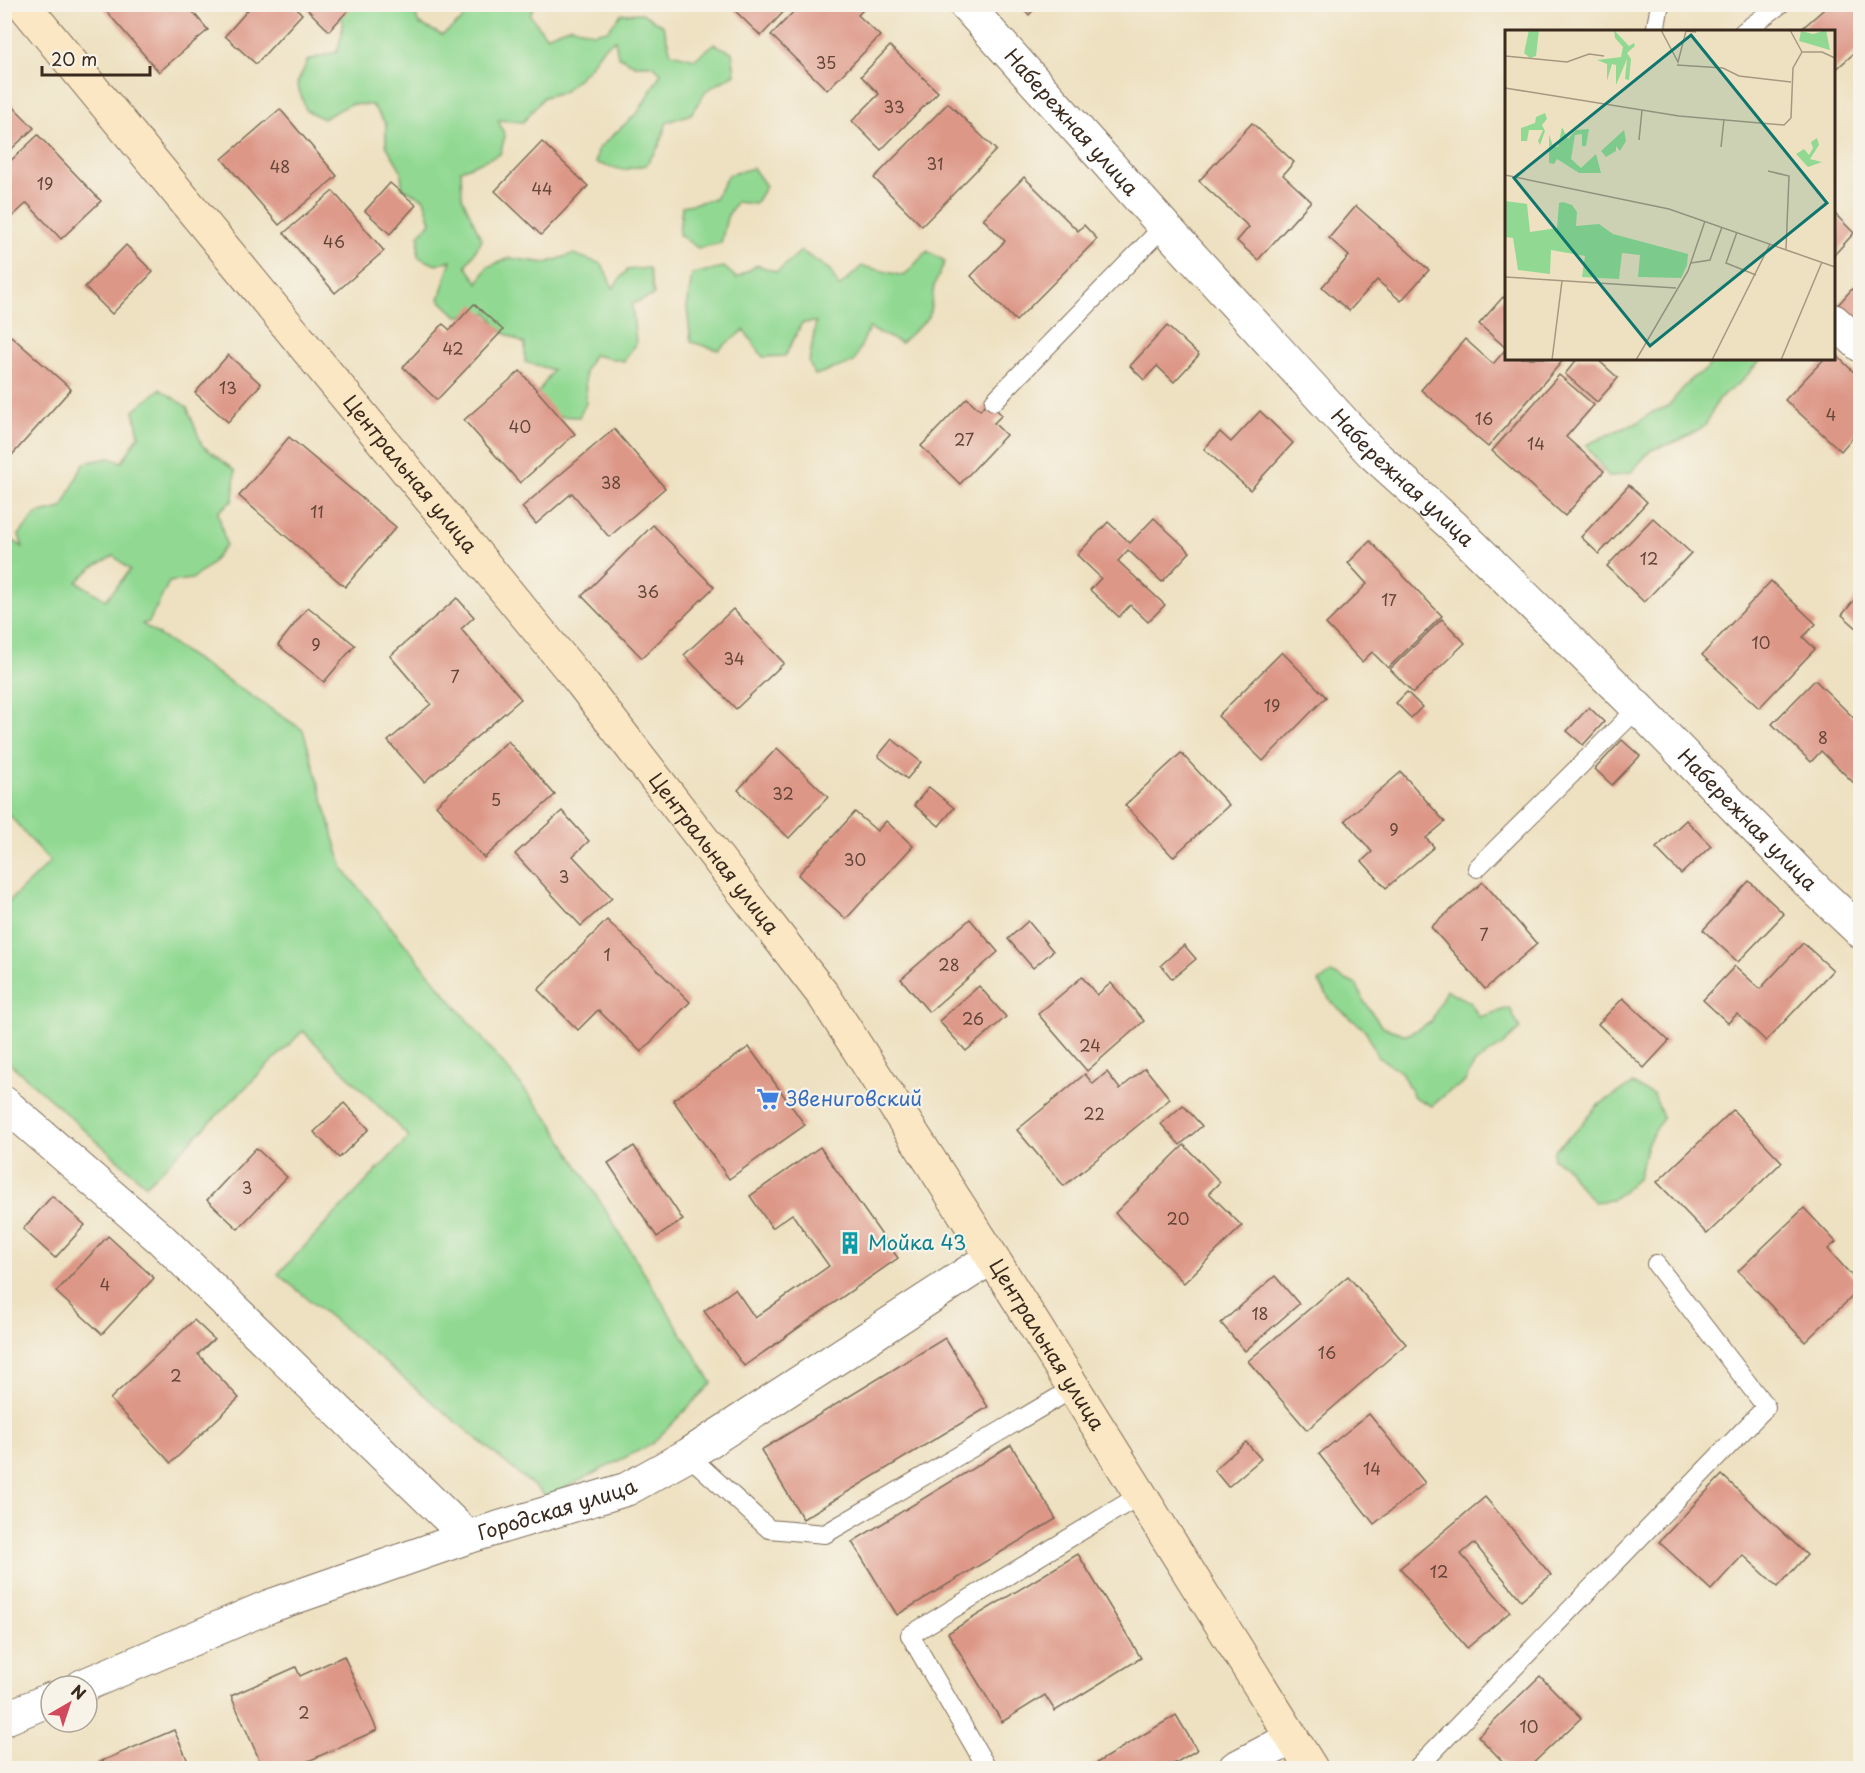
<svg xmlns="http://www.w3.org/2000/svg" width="1865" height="1773" viewBox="0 0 1865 1773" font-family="'Playpen Sans',sans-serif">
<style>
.green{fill:#91d993;stroke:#668258;stroke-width:1.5;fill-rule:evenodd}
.building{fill:#dd9787}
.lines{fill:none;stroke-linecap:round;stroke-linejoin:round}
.lane-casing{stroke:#7a6a57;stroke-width:20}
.street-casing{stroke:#7a6a57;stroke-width:35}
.secondary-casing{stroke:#7a6a57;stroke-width:35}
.lane{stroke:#fff;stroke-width:18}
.street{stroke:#fff;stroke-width:33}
.secondary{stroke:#fbe7c3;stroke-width:33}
.labels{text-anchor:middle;stroke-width:4.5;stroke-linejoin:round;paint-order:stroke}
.number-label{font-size:16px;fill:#644538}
.street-label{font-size:20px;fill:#3b2a1e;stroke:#f7f3e8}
.shop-label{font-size:20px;fill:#366cbe;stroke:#f7f3e8;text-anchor:start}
.culture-label{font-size:20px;fill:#0d838f;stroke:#f7f3e8;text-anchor:start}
.inset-road{fill:none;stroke:#a69880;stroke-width:1.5}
.view{fill:#0f766e;fill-opacity:0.15;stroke:#0f766e;stroke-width:3}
.inset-edge{fill:none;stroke:#3b2a1e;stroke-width:3}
</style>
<rect width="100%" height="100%" fill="#f7f3e8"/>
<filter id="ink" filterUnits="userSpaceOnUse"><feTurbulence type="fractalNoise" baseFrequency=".0167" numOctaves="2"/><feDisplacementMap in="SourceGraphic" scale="12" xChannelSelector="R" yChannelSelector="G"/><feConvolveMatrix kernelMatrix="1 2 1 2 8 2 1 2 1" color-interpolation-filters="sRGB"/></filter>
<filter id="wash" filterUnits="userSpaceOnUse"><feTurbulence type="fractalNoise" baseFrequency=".008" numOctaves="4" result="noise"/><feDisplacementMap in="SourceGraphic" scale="24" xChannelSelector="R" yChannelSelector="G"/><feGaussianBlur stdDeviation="1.35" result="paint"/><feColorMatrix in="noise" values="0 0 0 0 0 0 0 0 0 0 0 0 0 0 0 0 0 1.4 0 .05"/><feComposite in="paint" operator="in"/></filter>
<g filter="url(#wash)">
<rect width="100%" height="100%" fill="#eee1c1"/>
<g class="green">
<path d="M355,4L414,5L418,23L442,35L461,21L470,5H535L530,15L546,36L571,26L593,33L608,30L621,14L642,13L663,26L671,53L695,59L714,44L732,52L735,74L707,90L691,114L667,122L659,146L646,165L623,170L596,163L598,149L639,111L661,73L653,65H635L618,56L615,40L604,47L588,69L563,92L544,97L523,122L498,120L505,136L500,154L461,170L462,197L482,240L466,266L478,283L487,267L510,258L546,263L573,254L602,264L613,288L627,270L649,268L654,295L632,304L636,343L624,361L593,355L585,371L586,403L579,417L549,416L538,393L553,370L525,362V344L500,331L488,313L457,316L439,299L451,260L436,265L418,257L419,235L431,222L424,199L402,187L401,170L386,145V124L372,105L350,104L323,119L306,110L297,84L308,60L337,52L342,34V12Z"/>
<path d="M753,168L766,186L755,204L736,202L727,217L721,243L698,248L679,235L682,206L715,199L728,175Z"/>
<path d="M801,251L830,270L839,287L862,266L904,276L927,251L945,261L934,286L929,317L901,343L869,328L854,362L815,375L809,363L816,322L802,323L785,356L763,357L744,330L718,350L691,342L687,308L692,274L724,267L737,278L757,265L777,272Z"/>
<path d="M1714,358L1761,359L1742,381L1718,399L1705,426L1678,441L1651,450L1631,472L1609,477L1586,445L1616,431L1635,424L1653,412L1667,407L1692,378L1706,370Z"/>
<path d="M160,389L187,407L202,445L235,471L233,500L218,512L226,545L210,565L192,579L169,582L149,622L142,624L303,730L343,869L551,1122L712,1383L652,1444L547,1497L278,1274L409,1137L303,1031L146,1185L5,1059V905L50,862L5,810V536L23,547L19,535L36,514L62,508L84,463L109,458L122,462L139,435L134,411ZM114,556L130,570L106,600L77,582L93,567Z"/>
<path d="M1331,973L1357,985L1363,1000L1382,1027L1407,1035L1431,1022L1446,990L1470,1002L1479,1017L1510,1008L1520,1029L1502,1045L1475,1063L1464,1083L1448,1092L1432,1106L1414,1097L1401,1072L1377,1056L1366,1031L1331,1002L1319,982Z"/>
<path d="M1632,1084L1654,1095L1663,1118L1647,1144L1638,1178L1612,1200L1594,1202L1574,1180L1565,1165L1553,1159L1554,1150L1576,1131L1597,1106Z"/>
</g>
<g id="blocks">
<g class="building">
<path d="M253,4H292L302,14L256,64L225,36Z"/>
<path d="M302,4H354L329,31Z"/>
<path d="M728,4H791L761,36Z"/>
<path d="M801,4H869L858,15L880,36L827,90L771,35Z"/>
<path d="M1019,4H1039L1029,15Z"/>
<path d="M1830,4H1860V48L1834,71V32H1798Z"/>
<path d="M101,5H187L208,30L159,72Z"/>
<path d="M890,46L938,92L881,150L852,121L879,94L861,76Z"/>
<path d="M4,97L34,128L4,156Z"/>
<path d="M948,103L996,150L922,226L874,178Z"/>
<path d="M280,109L337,176L279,225L222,159Z"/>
<path d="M1252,123L1294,162L1283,175L1311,201L1258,260L1237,241L1249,227L1199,181Z"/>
<path d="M38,135L101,201L61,239L27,203L4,224V167Z"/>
<path d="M542,142L588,186L541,235L495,191Z"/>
<path d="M1024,177L1078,231L1084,225L1097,239L1016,321L971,276L1005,241L983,219Z"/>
<path d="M390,183L416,205L390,234L365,211Z"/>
<path d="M333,191L384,251L335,293L284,233Z"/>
<path d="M1356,206L1429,270L1401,301L1377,280L1349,311L1322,287L1349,256L1329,238Z"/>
<path d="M1834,213L1854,233L1834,255Z"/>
<path d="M126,245L153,272L112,314L85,287Z"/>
<path d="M1860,280V329L1836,307Z"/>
<path d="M1503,297L1506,300V348L1479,324Z"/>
<path d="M474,304L503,330L437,400L403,367L443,324L450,330Z"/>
<path d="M1167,326L1199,355L1174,382L1157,366L1144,380L1130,366Z"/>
<path d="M11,336L71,389L4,464V344Z"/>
<path d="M1465,339L1493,364L1506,349V358H1565L1488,447L1421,390Z"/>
<path d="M1834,353L1860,378V429L1841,451L1785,400L1825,358H1834Z"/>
<path d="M228,355L261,384L228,422L195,393Z"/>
<path d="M1578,358H1596L1618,378L1597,402L1565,374Z"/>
<path d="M520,371L575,434L520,483L464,420Z"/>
<path d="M1559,375L1594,405L1566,437L1604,471L1565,516L1492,451Z"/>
<path d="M967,398L980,410L988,402L1002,415L994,423L1006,435L960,484L921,446Z"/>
<path d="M1260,411L1293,443L1250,490L1204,449L1220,432L1231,442Z"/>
<path d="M614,429L665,488L609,537L572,493L536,524L522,507Z"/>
<path d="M289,437L396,527L345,587L239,496Z"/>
<path d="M1629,485L1647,502L1599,554L1581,537Z"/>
<path d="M1154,518L1190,552L1162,582L1128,550L1118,561L1165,605L1148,622L1130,605L1119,617L1090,590L1101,578L1077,555L1108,522L1130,543Z"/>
<path d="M1653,518L1691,553L1644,602L1607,566Z"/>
<path d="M653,525L714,587L642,658L582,596Z"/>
<path d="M1370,541L1442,616L1388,668L1372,652L1362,662L1326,624L1367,584L1348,563Z"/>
<path d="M1771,581L1816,624L1803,637L1815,649L1759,708L1702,655Z"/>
<path d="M1860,593V628L1859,630L1842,615Z"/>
<path d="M457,598L474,617L461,629L521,699L424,782L388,741L431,704L390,656Z"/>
<path d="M308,607L355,645L324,682L278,645Z"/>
<path d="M733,609L784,663L736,709L684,655Z"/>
<path d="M1442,619L1465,643L1413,693L1390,669Z"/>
<path d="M1282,652L1326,697L1263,761L1218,716Z"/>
<path d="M1815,680L1860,724V789L1821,751L1811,762L1772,724Z"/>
<path d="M1407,692L1422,707L1411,718L1396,703Z"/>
<path d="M1589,707L1604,722L1583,745L1567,731Z"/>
<path d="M892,739L921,762L907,779L878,756Z"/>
<path d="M1622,740L1640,756L1612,785L1595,769Z"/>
<path d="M508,741L555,795L484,858L436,805Z"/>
<path d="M777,748L828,797L789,838L738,790Z"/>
<path d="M1181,753L1229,805L1173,857L1125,805Z"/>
<path d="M1401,772L1445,822L1426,838L1434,847L1386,888L1362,861L1372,852L1345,820Z"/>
<path d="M929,787L954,808L939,826L914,805Z"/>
<path d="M562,811L589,841L573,856L612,898L581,926L515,854Z"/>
<path d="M855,812L877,831L886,821L913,846L846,919L798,875Z"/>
<path d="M1686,820L1711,846L1681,874L1656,848Z"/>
<path d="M1749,881L1784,914L1738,962L1703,930Z"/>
<path d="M1483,882L1537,944L1485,989L1431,927Z"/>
<path d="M970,919L998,952L929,1012L901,979Z"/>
<path d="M607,920L690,1002L641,1052L598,1010L578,1030L538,990Z"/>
<path d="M1028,921L1053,951L1033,968L1008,939Z"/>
<path d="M1803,943L1833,970L1766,1041L1737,1014L1728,1023L1703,1000L1735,966L1760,989Z"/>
<path d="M1184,945L1196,959L1172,979L1161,965Z"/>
<path d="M1082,977L1097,995L1111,983L1144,1021L1087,1071L1038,1014Z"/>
<path d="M979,986L1006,1017L966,1051L939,1021Z"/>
<path d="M1623,998L1669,1041L1644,1068L1598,1024Z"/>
<path d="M749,1047L805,1125L729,1179L673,1100Z"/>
<path d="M1145,1068L1170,1099L1064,1186L1017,1130L1085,1074L1093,1084L1107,1072L1120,1089Z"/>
<path d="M344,1103L369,1129L339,1158L314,1132Z"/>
<path d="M1183,1105L1202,1126L1180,1145L1161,1124Z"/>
<path d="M1733,1110L1782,1162L1707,1234L1657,1182Z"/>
<path d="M1184,1145L1220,1182L1209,1193L1242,1226L1184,1283L1115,1213Z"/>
<path d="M634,1146L683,1220L657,1237L608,1163Z"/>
<path d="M820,1147L898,1258L744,1366L704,1311L735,1289L755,1318L829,1266L792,1214L772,1228L750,1196Z"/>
<path d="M256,1148L287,1177L238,1229L207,1200Z"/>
<path d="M52,1196L85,1225L55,1258L23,1229Z"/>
<path d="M1804,1208L1836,1242L1828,1249L1860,1285V1289L1805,1342L1738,1271Z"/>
<path d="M108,1236L154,1278L102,1334L56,1292Z"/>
<path d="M1275,1276L1299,1304L1245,1351L1221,1323Z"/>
<path d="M1348,1276L1406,1344L1307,1430L1248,1361Z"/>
<path d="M194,1320L214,1339L198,1354L239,1398L171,1463L110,1399Z"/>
<path d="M945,1338L988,1407L803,1519L761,1450Z"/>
<path d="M1369,1414L1425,1483L1374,1524L1319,1454Z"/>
<path d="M1246,1442L1261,1459L1228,1487L1214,1470Z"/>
<path d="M1011,1445L1056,1519L897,1615L852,1542Z"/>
<path d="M1722,1475L1807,1555L1778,1587L1743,1555L1711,1590L1659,1542Z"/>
<path d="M1485,1497L1551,1575L1521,1600L1474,1543L1461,1554L1510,1612L1467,1648L1400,1568Z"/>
<path d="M1078,1554L1141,1658L1055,1711L1045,1695L1002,1722L948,1633Z"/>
<path d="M344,1656L377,1730L306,1762L309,1768H263L231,1696L296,1667L300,1676Z"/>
<path d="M1540,1676L1581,1718L1528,1768H1509L1478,1736Z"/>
<path d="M1176,1715L1197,1750L1167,1768H1088Z"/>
<path d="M174,1730L191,1768H100L97,1763Z"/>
</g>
</g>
</g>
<g filter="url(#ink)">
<use href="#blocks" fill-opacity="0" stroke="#7a6a57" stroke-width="1.5"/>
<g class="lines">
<g class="lane-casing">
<g id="lane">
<path d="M1655,32L1660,4"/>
<path d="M1743,32L1781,4"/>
<path d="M994,401L1164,226"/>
<path d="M1477,868L1638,708"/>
<path d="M688,1455L769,1529L825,1534L1074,1388"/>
<path d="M987,1768L910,1635L1140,1495"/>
<path d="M1417,1768L1766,1407L1656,1264"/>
</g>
</g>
<g class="street-casing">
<g id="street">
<path id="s1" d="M965,4L1164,226L1372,453L1453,526L1638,708L1808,882L1860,931"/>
<path d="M1834,321L1860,345"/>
<path d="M4,1103L160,1238L468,1537"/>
<path id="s2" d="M82,1686L270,1606L468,1537L627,1489L688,1455L992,1257"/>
<path d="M4,1719L51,1699"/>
<path d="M1235,1768L1292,1738"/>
</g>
</g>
<g class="secondary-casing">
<g id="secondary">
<path id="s3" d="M23,4L581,682L824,996L992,1257L1311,1768"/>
</g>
</g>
<use href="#lane" class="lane"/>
<use href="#street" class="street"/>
<use href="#secondary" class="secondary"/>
</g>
</g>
<defs>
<g id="supermarket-bare" transform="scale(1.8)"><path d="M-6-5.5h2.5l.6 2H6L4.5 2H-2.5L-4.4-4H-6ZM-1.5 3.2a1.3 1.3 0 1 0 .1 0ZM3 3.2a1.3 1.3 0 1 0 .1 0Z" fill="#3f7fe0" stroke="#f7f3e8" stroke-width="2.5" paint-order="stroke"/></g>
<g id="building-bare" transform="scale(1.8)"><path d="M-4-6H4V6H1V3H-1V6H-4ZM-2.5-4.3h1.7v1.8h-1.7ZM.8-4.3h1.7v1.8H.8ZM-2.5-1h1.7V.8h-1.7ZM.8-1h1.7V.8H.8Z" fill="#0f9aa8" stroke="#f7f3e8" stroke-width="2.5" paint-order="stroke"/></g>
</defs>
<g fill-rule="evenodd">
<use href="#supermarket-bare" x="768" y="1099"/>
<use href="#building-bare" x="850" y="1243"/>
</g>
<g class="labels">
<g class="number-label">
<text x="826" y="69">35</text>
<text x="894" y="113">33</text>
<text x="935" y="170">31</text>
<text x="280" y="173">48</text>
<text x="45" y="190">19</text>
<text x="542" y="195">44</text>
<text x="334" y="248">46</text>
<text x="453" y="355">42</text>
<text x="228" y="394">13</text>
<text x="1831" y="421">4</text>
<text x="1484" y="425">16</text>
<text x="520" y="433">40</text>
<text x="964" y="446">27</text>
<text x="1536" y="450">14</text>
<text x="611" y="489">38</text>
<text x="317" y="518">11</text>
<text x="1649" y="565">12</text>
<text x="648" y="598">36</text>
<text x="1389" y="606">17</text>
<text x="1761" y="649">10</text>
<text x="316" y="651">9</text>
<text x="734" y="665">34</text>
<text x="455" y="683">7</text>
<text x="1272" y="712">19</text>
<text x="1823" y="744">8</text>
<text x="783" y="800">32</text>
<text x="496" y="806">5</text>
<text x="1394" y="836">9</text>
<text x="855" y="866">30</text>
<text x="564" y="883">3</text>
<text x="1484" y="941">7</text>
<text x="607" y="961">1</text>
<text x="949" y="971">28</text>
<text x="973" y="1025">26</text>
<text x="1090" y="1052">24</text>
<text x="1094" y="1120">22</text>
<text x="247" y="1194">3</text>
<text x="1178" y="1225">20</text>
<text x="105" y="1291">4</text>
<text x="1260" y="1320">18</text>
<text x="1327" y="1359">16</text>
<text x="176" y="1382">2</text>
<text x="1372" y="1475">14</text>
<text x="1439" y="1578">12</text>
<text x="304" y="1719">2</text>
<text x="1529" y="1733">10</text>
</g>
<g class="street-label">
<text dy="7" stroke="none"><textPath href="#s1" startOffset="159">Набережная улица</textPath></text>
<text dy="7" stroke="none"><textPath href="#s3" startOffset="609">Центральная улица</textPath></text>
<text dy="7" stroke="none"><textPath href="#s1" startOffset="645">Набережная улица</textPath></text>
<text dy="7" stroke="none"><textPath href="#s1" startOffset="1131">Набережная улица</textPath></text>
<text dy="7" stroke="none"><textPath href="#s3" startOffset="1095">Центральная улица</textPath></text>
<text dy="7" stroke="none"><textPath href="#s3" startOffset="1689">Центральная улица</textPath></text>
<text dy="7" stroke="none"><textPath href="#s2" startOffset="507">Городская улица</textPath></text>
</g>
<g class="shop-label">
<text x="786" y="1106">Звениговский</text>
</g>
<g class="culture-label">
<text x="868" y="1250">Мойка 43</text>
</g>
</g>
<g transform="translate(1505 30)">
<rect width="330" height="330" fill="#eee1c1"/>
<path d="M24,0H34L31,26L25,28L19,23ZM109,0L124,16L129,13L130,16L122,23L126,29L124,50L120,49L122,29L111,55V35L107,34L102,51V34L92,30L116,27L118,17L110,8ZM321,0L325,20L294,11L296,1L308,4ZM40,83L42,89L37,95L40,101L35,115L33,111L38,100H24L22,111H16V98L30,93L31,87ZM57,97L63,109L71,100L84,99L81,116H77V104L70,105L66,129L76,138L91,124L96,143H74L52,129L49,134L44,133V105L48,116L53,117ZM119,100L121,111L115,121L111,116V121L101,127L96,121ZM312,108L314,115L305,129L317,132L303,137L291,124L299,119L304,125L308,118L306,112ZM0,171L22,174L25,202L52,198L54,173L58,172L67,175L72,182L71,196L94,194L108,204L183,224L182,235L176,248L133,247L135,225L117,223L114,249L77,247L80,226L46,220L45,244L13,240L8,208L0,207Z" fill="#91d993"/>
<path class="inset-road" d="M156,0L173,32L181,1L191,2M285,0L297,22M0,26L62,32L84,24L99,26M172,35L218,38L234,46L286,52M0,58L174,86L279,95L286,88L288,38L297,22H317L330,28M134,110L137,80M216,117L219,89M263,141L284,146L281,219M0,145L164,179L330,237M232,202L221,233L251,245M186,233L205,230L217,197M0,247L171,258M47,330L57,251M131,330L183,241L200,191M207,330L265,214M276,330L317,232"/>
<path class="view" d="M186,5L322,173L145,316L9,148Z"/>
<rect width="330" height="330" class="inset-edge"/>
</g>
<rect width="1865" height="1773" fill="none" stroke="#f7f3e8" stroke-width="24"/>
<g transform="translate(69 1704) rotate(39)"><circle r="28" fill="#f7f3e8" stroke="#aca397" stroke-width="1.5"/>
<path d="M0-4.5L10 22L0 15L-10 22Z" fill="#d1495b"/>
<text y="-9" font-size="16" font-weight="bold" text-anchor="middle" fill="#3b2a1e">N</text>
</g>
<path d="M42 66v9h108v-9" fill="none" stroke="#3b2a1e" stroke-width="3"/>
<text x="51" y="66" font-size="18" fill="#3b2a1e" stroke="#f7f3e8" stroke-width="4.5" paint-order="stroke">20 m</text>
</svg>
